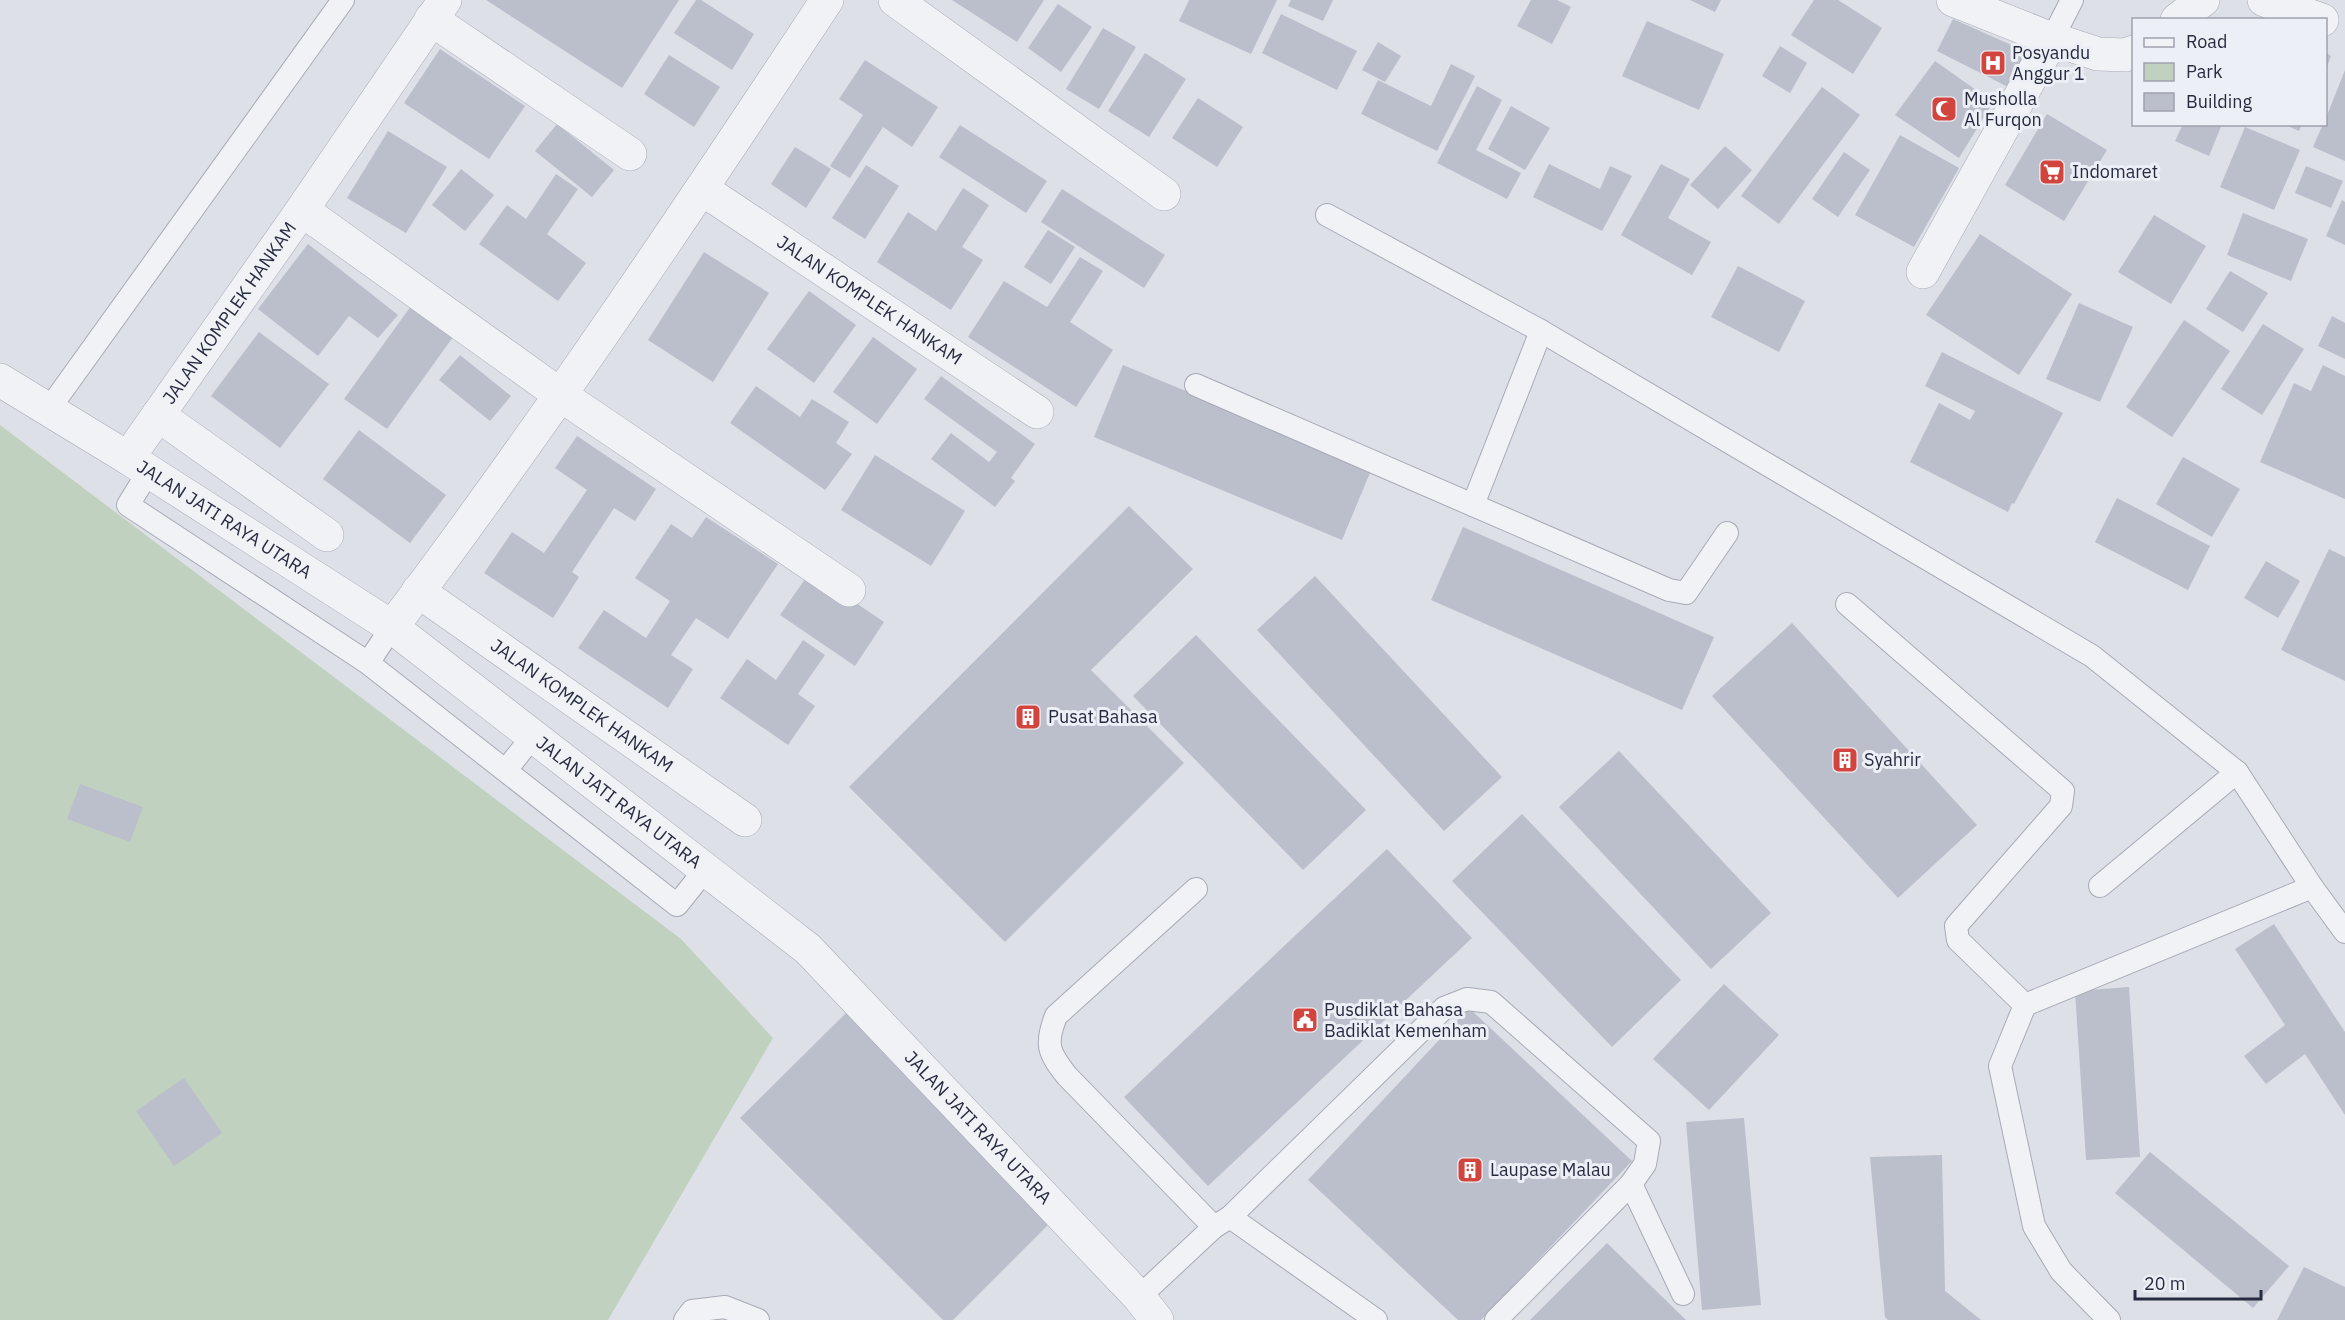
<svg xmlns="http://www.w3.org/2000/svg" width="2345" height="1320" viewBox="0 0 2345 1320" font-family="'IBM Plex Sans',sans-serif">
<style>
.green{fill:#c0d2bf}
.building{fill:#bbbecb}
.lines{fill:none;stroke-linecap:round;stroke-linejoin:round}
.service-casing{stroke:#a7aab6;stroke-width:24}
.minor-casing{stroke:#a7aab6;stroke-width:34}
.tertiary-casing{stroke:#a7aab6;stroke-width:34}
.service{stroke:#f1f2f6;stroke-width:22}
.minor{stroke:#f1f2f6;stroke-width:33}
.tertiary{stroke:#f1f2f6;stroke-width:33}
.labels{text-anchor:middle;stroke-width:6;stroke-linejoin:round;paint-order:stroke}
.poi-label{font-size:18px;fill:#272b40;stroke:#edeff6;text-anchor:start}
.street-label{font-size:18px;fill:#272b40;stroke:#edeff6}
</style>
<rect width="100%" height="100%" fill="#dee0e8"/>
<path class="green" d="M0,425L681,939L773,1038L608,1320H0Z"/>
<g class="building">
<path d="M486,0H679L622,88Z"/>
<path d="M696,0H701L754,34L732,70L674,33Z"/>
<path d="M952,0H1044L1017,42Z"/>
<path d="M1189,0H1277L1251,54L1179,21Z"/>
<path d="M1291,0H1333L1323,21L1288,6Z"/>
<path d="M1531,0H1557L1571,7L1552,44L1517,26Z"/>
<path d="M1690,0H1721L1715,12Z"/>
<path d="M1814,0H1838L1882,28L1853,74L1791,35Z"/>
<path d="M1058,4L1092,27L1061,72L1028,48Z"/>
<path d="M1281,14L1357,51L1337,90L1262,53Z"/>
<path d="M1953,19L2034,55L2016,91L1937,51Z"/>
<path d="M1647,21L1724,54L1699,110L1622,76Z"/>
<path d="M1103,28L1136,47L1099,109L1066,89Z"/>
<path d="M1378,42L1401,56L1385,82L1362,70Z"/>
<path d="M1780,46L1807,63L1790,93L1762,76Z"/>
<path d="M440,49L525,106L489,159L404,103Z"/>
<path d="M1145,53L1186,79L1149,137L1108,111Z"/>
<path d="M2326,53L2331,56L2326,69Z"/>
<path d="M669,55L720,87L694,127L644,94Z"/>
<path d="M865,60L938,107L912,147L883,127L850,178L830,166L863,115L839,99Z"/>
<path d="M1935,61L1993,102L1959,158L1895,115Z"/>
<path d="M1451,64L1475,76L1437,151L1361,114L1378,80L1431,106Z"/>
<path d="M2345,70V161L2313,147L2323,124H2326V118Z"/>
<path d="M1477,86L1502,100L1476,150L1521,173L1507,199L1437,163Z"/>
<path d="M1822,87L1860,115L1779,224L1741,196Z"/>
<path d="M1198,98L1243,127L1217,167L1172,138Z"/>
<path d="M1511,106L1550,128L1525,170L1488,149Z"/>
<path d="M2047,114L2107,150L2064,221L2005,185Z"/>
<path d="M557,124L614,170L592,197L535,151Z"/>
<path d="M2183,124H2222L2209,156L2175,141Z"/>
<path d="M2283,124H2302L2299,131Z"/>
<path d="M960,125L1047,181L1026,213L939,157Z"/>
<path d="M2245,127L2300,150L2274,210L2220,187Z"/>
<path d="M388,131L447,167L406,233L347,198Z"/>
<path d="M1900,135L1959,168L1914,247L1855,215Z"/>
<path d="M1725,146L1752,170L1718,209L1690,185Z"/>
<path d="M795,147L831,169L806,208L771,184Z"/>
<path d="M1844,152L1870,170L1838,217L1812,199Z"/>
<path d="M1549,164L1600,189L1610,166L1632,176L1602,231L1533,197Z"/>
<path d="M1661,164L1690,179L1668,218L1711,242L1692,275L1621,235Z"/>
<path d="M866,165L899,186L865,239L832,218Z"/>
<path d="M2306,166L2343,181L2331,208L2295,193Z"/>
<path d="M461,169L494,195L465,231L432,205Z"/>
<path d="M556,174L578,189L547,234L586,263L558,301L479,244L507,205L526,219Z"/>
<path d="M963,188L989,205L962,247L983,260L951,310L877,262L908,212L936,231Z"/>
<path d="M1062,189L1165,255L1144,288L1041,222Z"/>
<path d="M2342,200L2345,202V245L2326,236Z"/>
<path d="M2243,213L2308,239L2291,281L2227,255Z"/>
<path d="M2154,215L2206,246L2171,304L2118,272Z"/>
<path d="M1048,230L1075,247L1051,284L1024,267Z"/>
<path d="M1980,234L2072,294L2019,375L1926,315Z"/>
<path d="M308,244L398,315L378,338L349,316L318,356L258,309Z"/>
<path d="M704,252L769,293L713,382L648,340Z"/>
<path d="M1080,257L1103,271L1070,322L1113,350L1076,407L968,337L1004,281L1047,307Z"/>
<path d="M1738,266L1805,301L1779,352L1711,317Z"/>
<path d="M2230,271L2268,293L2243,332L2206,309Z"/>
<path d="M809,291L856,325L814,383L767,349Z"/>
<path d="M2079,303L2133,327L2100,402L2046,379Z"/>
<path d="M411,306L453,337L387,429L344,399Z"/>
<path d="M2332,316L2345,323V359L2318,346Z"/>
<path d="M2184,320L2230,351L2172,437L2126,407Z"/>
<path d="M2263,324L2304,349L2262,415L2221,389Z"/>
<path d="M259,332L329,384L280,448L211,396Z"/>
<path d="M873,337L917,369L877,424L833,392Z"/>
<path d="M1942,352L2063,413L2014,504L2012,503L2008,512L1910,462L1939,403L1970,420L1975,411L1925,386Z"/>
<path d="M460,355L511,396L490,421L439,380Z"/>
<path d="M1123,365L1372,468L1342,540L1094,437Z"/>
<path d="M2323,365L2345,376V499L2260,462L2294,383L2311,391Z"/>
<path d="M941,376L1035,444L1011,478L1015,481L995,507L931,459L951,433L989,462L997,452L924,399Z"/>
<path d="M756,386L800,417L812,399L849,422L836,443L852,454L825,490L730,423Z"/>
<path d="M359,430L446,495L410,543L323,479Z"/>
<path d="M577,436L656,489L635,521L614,508L572,572L579,577L553,618L484,573L512,532L544,553L587,490L555,468Z"/>
<path d="M875,455L965,511L931,566L841,510Z"/>
<path d="M2183,457L2240,489L2212,537L2156,504Z"/>
<path d="M2117,498L2210,546L2188,590L2095,542Z"/>
<path d="M1129,506L1193,569L1091,670L1184,763L1005,942L849,787Z"/>
<path d="M706,517L778,564L728,639L696,618L671,655L693,669L668,708L578,648L604,610L646,638L670,601L635,578L671,524L692,538Z"/>
<path d="M1463,527L1714,637L1682,710L1431,600Z"/>
<path d="M2329,549L2345,557V681L2281,650Z"/>
<path d="M2266,561L2300,581L2278,618L2244,598Z"/>
<path d="M810,572L884,622L855,666L780,615Z"/>
<path d="M1315,576L1502,777L1444,831L1257,630Z"/>
<path d="M1792,623L1977,825L1898,898L1712,696Z"/>
<path d="M1196,635L1366,810L1303,870L1133,696Z"/>
<path d="M803,640L825,655L798,694L815,706L788,745L720,698L747,659L776,680Z"/>
<path d="M1619,751L1771,913L1711,969L1559,807Z"/>
<path d="M80,784L143,807L130,842L67,819Z"/>
<path d="M1522,814L1681,980L1612,1047L1452,881Z"/>
<path d="M1387,849L1472,938L1208,1186L1124,1097Z"/>
<path d="M2274,924L2345,1032V1115L2305,1054L2266,1084L2244,1056L2285,1025L2235,949Z"/>
<path d="M1724,984L1779,1035L1709,1110L1653,1059Z"/>
<path d="M2129,987L2140,1157L2086,1160L2075,991Z"/>
<path d="M1469,1008L1632,1161L1481,1320H1458L1308,1180Z"/>
<path d="M850,1009L1058,1215L953,1320H943L740,1118Z"/>
<path d="M184,1078L222,1133L174,1166L136,1111Z"/>
<path d="M1744,1118L1761,1305L1702,1310L1686,1122Z"/>
<path d="M2150,1152L2289,1266L2253,1308L2115,1193Z"/>
<path d="M1942,1155L1945,1291L1981,1320H1888L1885,1317L1870,1157Z"/>
<path d="M1607,1243L1686,1320H1530Z"/>
<path d="M2304,1267L2345,1287V1320H2277Z"/>
</g>
<g class="lines">
<g class="service-casing">
<g id="service">
<path d="M2052,39L2072,0"/>
<path d="M1327,215L1541,331L2092,656L2237,772L2312,887L2345,932"/>
<path d="M1196,385L1669,590L1686,593L1727,533"/>
<path d="M49,409L343,0"/>
<path d="M149,471L128,505L368,663L677,905L705,870"/>
<path d="M1473,505L1541,331"/>
<path d="M1847,604L2063,791L2061,806L1956,926L1958,940L2025,1005"/>
<path d="M368,663L392,627"/>
<path d="M506,770L533,736"/>
<path d="M2100,886L2237,772"/>
<path d="M1196,889L1056,1016C1045,1044 1048,1052 1067,1076L1214,1227"/>
<path d="M1631,1184L1683,1294"/>
<path d="M1230,1217L1376,1320"/>
<path d="M1139,1297L1214,1227L1230,1217L1444,1008L1467,999L1491,1002L1649,1141L1645,1164L1631,1184L1496,1320"/>
<path d="M685,1320L692,1311L725,1307L758,1320"/>
<path d="M2109,1320L2061,1271L2034,1226L2000,1066L2025,1005L2312,887"/>
</g>
</g>
<g class="minor-casing">
<g id="minor">
<path d="M895,0L1164,194"/>
<path d="M431,19L630,154"/>
<path id="s1" d="M702,189L1037,412"/>
<path d="M302,210L559,394L849,590"/>
<path d="M1923,272L2052,39"/>
<path d="M158,415L327,535"/>
<path id="s2" d="M128,458L302,210L445,0"/>
<path id="s3" d="M418,591L745,820"/>
<path d="M392,627C545,424 687,212 827,0"/>
</g>
</g>
<g class="tertiary-casing">
<g id="tertiary">
<path d="M1953,0L2052,39L2098,54L2125,55L2134,52"/>
<path d="M2264,0L2322,20"/>
<path d="M2177,20L2203,0"/>
<path id="s4" d="M0,380L128,458L392,627L808,949L1139,1297L1157,1320"/>
</g>
</g>
<use href="#service" class="service"/>
<use href="#minor" class="minor"/>
<use href="#tertiary" class="tertiary"/>
</g>
<defs>
<g id="hospital-square" transform="scale(1.35)"><rect x="-9" y="-9" width="18" height="18" rx="4" fill="#d2443e" stroke="#edeff6"/><path d="M-5-5h3v3.5h4V-5h3V5h-3V1.5h-4V5h-3Z" fill="#fff"/></g>
<g id="mosque-square" transform="scale(1.35)"><rect x="-9" y="-9" width="18" height="18" rx="4" fill="#d2443e" stroke="#edeff6"/><path d="M3.5-4.9A6 6 0 1 0 3.5 4.9A5 5 0 1 1 3.5-4.9Z" fill="#fff"/></g>
<g id="supermarket-square" transform="scale(1.35)"><rect x="-9" y="-9" width="18" height="18" rx="4" fill="#d2443e" stroke="#edeff6"/><path d="M-6-5.5h2.5l.6 2H6L4.5 2H-2.5L-4.4-4H-6ZM-1.5 3.2a1.3 1.3 0 1 0 .1 0ZM3 3.2a1.3 1.3 0 1 0 .1 0Z" fill="#fff"/></g>
<g id="building-square" transform="scale(1.35)"><rect x="-9" y="-9" width="18" height="18" rx="4" fill="#d2443e" stroke="#edeff6"/><path d="M-4-6H4V6H1V3H-1V6H-4ZM-2.5-4.3h1.7v1.8h-1.7ZM.8-4.3h1.7v1.8H.8ZM-2.5-1h1.7V.8h-1.7ZM.8-1h1.7V.8H.8Z" fill="#fff"/></g>
<g id="civic-square" transform="scale(1.35)"><rect x="-9" y="-9" width="18" height="18" rx="4" fill="#d2443e" stroke="#edeff6"/><path d="M-.6-6.5H3V-4.5H.6V-3L4-1V1h2V6H-6V1h2V-1L-.6-3ZM-1.2 2.5V6h2.4V2.5Z" fill="#fff"/></g>
</defs>
<g fill-rule="evenodd">
<use href="#hospital-square" x="1993" y="63"/>
<use href="#mosque-square" x="1944" y="109"/>
<use href="#supermarket-square" x="2052" y="172"/>
<use href="#building-square" x="1028" y="717"/>
<use href="#building-square" x="1845" y="760"/>
<use href="#civic-square" x="1305" y="1020"/>
<use href="#building-square" x="1470" y="1170"/>
</g>
<g class="labels">
<g class="poi-label">
<text x="2012" y="59">Posyandu<tspan x="2012" dy="21">Anggur 1</tspan></text>
<text x="1964" y="105">Musholla<tspan x="1964" dy="21">Al Furqon</tspan></text>
<text x="2072" y="178">Indomaret</text>
<text x="1048" y="723">Pusat Bahasa</text>
<text x="1864" y="766">Syahrir</text>
<text x="1324" y="1016">Pusdiklat Bahasa<tspan x="1324" dy="21">Badiklat Kemenham</tspan></text>
<text x="1490" y="1176">Laupase Malau</text>
</g>
<g class="street-label">
<text dy="6" stroke="none"><textPath href="#s1" startOffset="201">JALAN KOMPLEK HANKAM</textPath></text>
<text dy="6" stroke="none"><textPath href="#s2" startOffset="177">JALAN KOMPLEK HANKAM</textPath></text>
<text dy="6" stroke="none"><textPath href="#s4" startOffset="264">JALAN JATI RAYA UTARA</textPath></text>
<text dy="6" stroke="none"><textPath href="#s3" startOffset="200">JALAN KOMPLEK HANKAM</textPath></text>
<text dy="6" stroke="none"><textPath href="#s4" startOffset="750">JALAN JATI RAYA UTARA</textPath></text>
<text dy="6" stroke="none"><textPath href="#s4" startOffset="1236">JALAN JATI RAYA UTARA</textPath></text>
</g>
</g>
<rect x="2132" y="18" width="195" height="108" fill="#edeff6" stroke="#9ea1ad" stroke-width="1.5"/>
<rect x="2144" y="38" width="30" height="9" fill="#f1f2f6" stroke="#9ea1ad" stroke-width="1.5"/>
<text x="2186" y="48" font-size="18" fill="#272b40">Road</text>
<rect x="2144" y="63" width="30" height="18" fill="#c0d2bf" stroke="#9ea1ad" stroke-width="1.5"/>
<text x="2186" y="78" font-size="18" fill="#272b40">Park</text>
<rect x="2144" y="93" width="30" height="18" fill="#bbbecb" stroke="#9ea1ad" stroke-width="1.5"/>
<text x="2186" y="108" font-size="18" fill="#272b40">Building</text>
<path d="M2135 1290v9h126v-9" fill="none" stroke="#272b40" stroke-width="3"/>
<text x="2144" y="1290" font-size="18" fill="#272b40" stroke="#edeff6" stroke-width="4.5" paint-order="stroke">20 m</text>
</svg>
